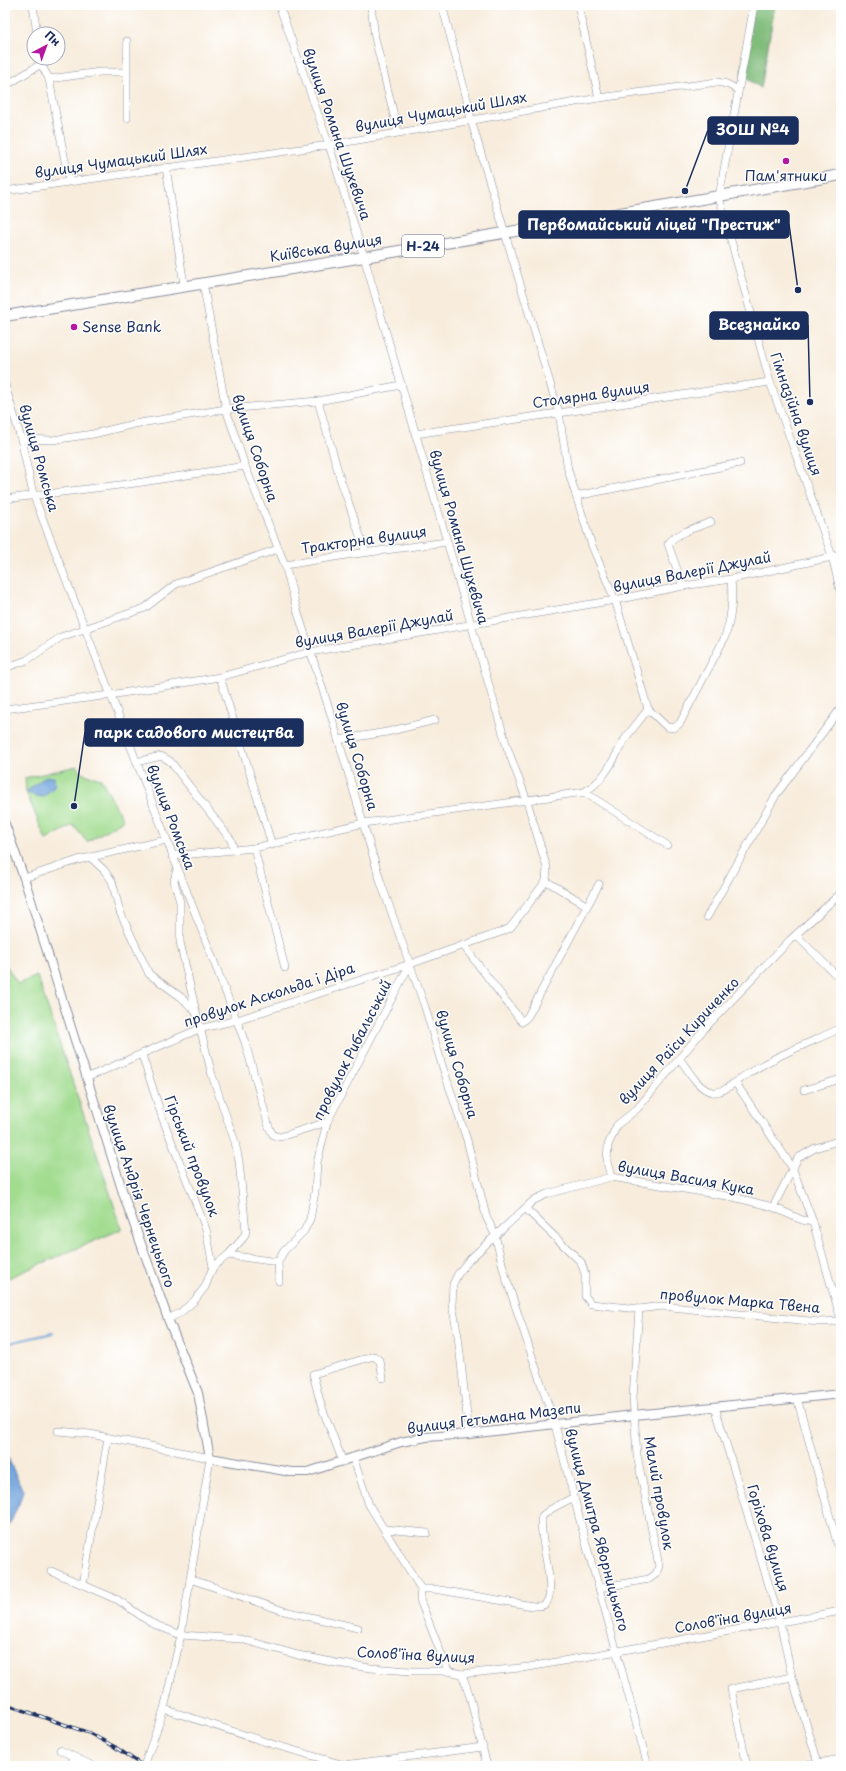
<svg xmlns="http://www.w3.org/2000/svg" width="846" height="1771" viewBox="0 0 846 1771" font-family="'Playpen Sans',sans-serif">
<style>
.green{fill:#a1dc8f;stroke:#5e8676}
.forest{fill:#80bc7a;stroke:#4e766c}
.water{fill:#6ea2da;stroke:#44689c}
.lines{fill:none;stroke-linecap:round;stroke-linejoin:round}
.stream{stroke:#6ea2da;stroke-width:2}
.minor-casing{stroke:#8a8e9e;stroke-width:8}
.tertiary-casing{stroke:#8a8e9e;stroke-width:10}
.primary-casing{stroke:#8a8e9e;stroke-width:12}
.minor{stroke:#fff;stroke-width:7}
.tertiary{stroke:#fff;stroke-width:8}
.primary{stroke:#fff;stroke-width:10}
.rail-casing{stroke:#1b2f5e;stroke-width:3.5}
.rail{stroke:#fff;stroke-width:2;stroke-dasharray:6;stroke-linecap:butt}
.poi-dot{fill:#b5179e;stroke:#fff;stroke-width:1.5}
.labels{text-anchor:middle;stroke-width:3;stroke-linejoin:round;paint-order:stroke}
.shield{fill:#fff;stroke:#5f6d8e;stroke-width:1}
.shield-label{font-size:13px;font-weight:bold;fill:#1b2f5e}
.street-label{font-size:14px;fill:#1b2f5e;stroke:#fff}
.poi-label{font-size:14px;fill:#1b2f5e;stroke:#fff}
.leader{fill:none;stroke:#1b2f5e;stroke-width:1.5}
.callout-dot{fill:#1b2f5e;stroke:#fff;stroke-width:1.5}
.callout{fill:#1b2f5e;stroke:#1b2f5e;stroke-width:1.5}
.callout-label{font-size:15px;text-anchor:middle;font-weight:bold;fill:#fff}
</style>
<rect width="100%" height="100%" fill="#fff"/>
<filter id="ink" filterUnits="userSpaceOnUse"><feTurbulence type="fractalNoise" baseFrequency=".025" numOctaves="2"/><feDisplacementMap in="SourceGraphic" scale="8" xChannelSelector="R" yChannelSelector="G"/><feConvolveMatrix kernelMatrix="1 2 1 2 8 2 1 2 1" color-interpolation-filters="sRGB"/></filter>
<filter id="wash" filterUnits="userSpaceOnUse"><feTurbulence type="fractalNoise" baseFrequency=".012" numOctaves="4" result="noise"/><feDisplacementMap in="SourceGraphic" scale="16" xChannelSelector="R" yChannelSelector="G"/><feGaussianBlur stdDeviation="0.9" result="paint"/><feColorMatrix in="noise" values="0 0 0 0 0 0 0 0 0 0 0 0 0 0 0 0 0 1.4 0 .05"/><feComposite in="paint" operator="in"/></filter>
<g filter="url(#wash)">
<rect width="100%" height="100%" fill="#f8eddd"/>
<g class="green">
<path d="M77,766L81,773L101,779L123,820L87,842L73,825L46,840L26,792L25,778Z"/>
<path d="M6,965L18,984L37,976L122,1229L8,1278L5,1269Z"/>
</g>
<path class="forest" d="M754,5H775L761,88L741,75Z"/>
<g class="water">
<path d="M46,776L54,777L55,786L43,797L32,795L26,792Z"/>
<path d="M5,1451L23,1491L19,1504L5,1534Z"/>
</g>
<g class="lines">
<path class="stream" d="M5,1344L53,1333"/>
</g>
</g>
<g filter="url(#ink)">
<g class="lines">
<g class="minor-casing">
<g id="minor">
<path d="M33,5L37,34"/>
<path d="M371,5L375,38L398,132"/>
<path d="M442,5L468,103L471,120L559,413L568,470L592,546L615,600L648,709"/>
<path d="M578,5L599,98"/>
<path d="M754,5L719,197L770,382L832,556L841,594"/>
<path d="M127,41V118"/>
<path d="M40,58L41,64L49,79L69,181"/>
<path d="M49,79L100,72H126"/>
<path d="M5,86L41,64"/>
<path d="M166,167L184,285"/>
<path d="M5,191L329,145L599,98L717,82L727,84L738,90"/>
<path d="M203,283L226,409L245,466L285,565L297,610L331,715L381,883L425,1007L442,1065L467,1140L486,1216L495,1235L505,1275L555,1425L588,1551L599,1588L648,1766"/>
<path d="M5,385L21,439L33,494L245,1042L269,1127L273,1135L280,1137L327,1122"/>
<path d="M318,401L340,478L366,553"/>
<path d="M415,434L770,382"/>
<path d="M21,439L52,440L93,434L134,424L226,409L318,401L401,385"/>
<path d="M576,496L740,463"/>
<path d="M5,499L136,483L245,466"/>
<path d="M285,565L347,555L447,542"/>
<path d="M683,586L668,544C677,532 698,527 711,522"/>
<path d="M5,668L27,660L61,637L145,608L176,584L278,549"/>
<path d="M220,677L272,845"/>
<path d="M5,709L110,695L220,677L310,652L615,600L683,586L731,579L841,555"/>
<path d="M648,709L667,727L674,728L680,723L724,639C732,619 733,600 731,579"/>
<path d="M338,740L387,732L435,720"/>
<path d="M136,762L161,756L170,761L231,840L234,850"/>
<path d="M584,792L667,845"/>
<path d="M254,848L285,968"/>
<path d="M172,856L254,848L364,823L584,792C606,780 613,759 625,739C632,729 641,719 648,709"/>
<path d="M90,857L104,870L112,881L120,912L149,974L181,997L196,1012L212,1075L235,1142L239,1161L246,1231L244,1237L228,1255"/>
<path d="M177,869L174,881L180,902V942L196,1012"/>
<path d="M24,878L78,860L166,840"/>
<path d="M546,881L586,905"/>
<path d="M707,917L776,795L841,708"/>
<path d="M796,935L835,974"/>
<path d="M463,945L522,1022L528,1016L599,884"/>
<path d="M142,1055L162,1117L206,1229L213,1267"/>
<path d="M680,1059C688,1070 698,1089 712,1092C723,1094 733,1083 741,1078C772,1057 807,1044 841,1028"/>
<path d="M86,1078L199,1029L237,1020L410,964L501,932L510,928L546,881L547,868L527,801L507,747L364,257L329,145L279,5"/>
<path d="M735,1082L792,1167L813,1222L841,1320"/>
<path d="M804,1090L841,1079"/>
<path d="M611,1177L607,1162L608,1145L617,1125L637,1109L704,1029L790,940L841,893"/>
<path d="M773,1207L798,1158L815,1148L841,1140"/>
<path d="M526,1209L581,1262L585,1274V1296L591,1304L639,1309L662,1306L819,1322L841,1321"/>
<path d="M279,1281L278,1262L284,1251L304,1231L310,1219L315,1192L317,1163L327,1122L410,964"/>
<path d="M168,1319L180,1313L194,1301L205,1287L213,1267L228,1255L278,1262"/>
<path d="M797,1398L841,1557"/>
<path d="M715,1407L780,1622L792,1677L819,1766"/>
<path d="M58,1431L90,1434L210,1458L181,1635L164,1709L144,1766"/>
<path d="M469,1434L458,1336L452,1304L453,1284L458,1274L469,1260L534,1200L547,1194L611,1177L733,1197L773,1207L802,1220L813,1222"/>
<path d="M353,1457L369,1505L421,1589L420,1600L448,1671"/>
<path d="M343,1462L321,1405L313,1374L374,1356L380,1361L383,1378"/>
<path d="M385,1529L427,1533"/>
<path d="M51,1571L118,1600L151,1623L181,1635L241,1639L298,1655L336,1663L371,1668L410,1671H448L462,1674L529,1667L841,1611"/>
<path d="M190,1579L284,1611L358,1628"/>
<path d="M83,1585L108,1438"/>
<path d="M599,1588L649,1579L656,1574L659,1566L637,1455L633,1397L639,1309"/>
<path d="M421,1589H434L533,1606C537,1606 541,1607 545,1604C559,1593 537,1535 542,1516L551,1509L574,1497"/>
<path d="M462,1674L470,1697L487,1766"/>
<path d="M164,1709L272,1744L344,1765L483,1747"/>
<path d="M60,1750L93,1766"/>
<path d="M68,1766L76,1758"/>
<path d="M747,1766L731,1689L792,1677"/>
<path d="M800,1766L841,1759"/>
</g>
</g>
<g class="tertiary-casing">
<path id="tertiary" d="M5,824L24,878L125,1199L168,1319L198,1393L210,1458L291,1472H308L401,1442L426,1437L469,1434L634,1415L841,1394"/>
</g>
<g class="primary-casing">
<path id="primary" d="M5,316L364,257L841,175"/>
</g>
<use href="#minor" class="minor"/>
<use href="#tertiary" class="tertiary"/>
<use href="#primary" class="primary"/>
<g class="rail-casing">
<path id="rail" d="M5,1704L89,1733L115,1747L143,1766"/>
</g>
<use href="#rail" class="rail"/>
</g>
</g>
<g class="poi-dot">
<circle cx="786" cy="161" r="4"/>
<circle cx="74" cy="327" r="4"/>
</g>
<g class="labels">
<rect class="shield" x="402" y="235" width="42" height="22" rx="3"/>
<g class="shield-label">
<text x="423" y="251">Н-24</text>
</g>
<g class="street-label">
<text transform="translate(441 112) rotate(-10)" y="5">вулиця Чумацький Шлях</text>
<text transform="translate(337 134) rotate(71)" y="5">вулиця Романа Шухевича</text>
<text transform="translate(121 161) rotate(-8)" y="5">вулиця Чумацький Шлях</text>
<text transform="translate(326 248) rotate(-9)" y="5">Київська вулиця</text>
<text transform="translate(591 395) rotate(-8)" y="5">Столярна вулиця</text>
<text transform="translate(796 414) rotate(71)" y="5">Гімназійна вулиця</text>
<text transform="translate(255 448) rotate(71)" y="5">вулиця Соборна</text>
<text transform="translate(39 458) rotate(74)" y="5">вулиця Ромська</text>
<text transform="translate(459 537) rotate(74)" y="5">вулиця Романа Шухевича</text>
<text transform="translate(364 540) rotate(-8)" y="5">Тракторна вулиця</text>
<text transform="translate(692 572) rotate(-11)" y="5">вулиця Валерії Джулай</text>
<text transform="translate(374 629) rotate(-10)" y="5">вулиця Валерії Джулай</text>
<text transform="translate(357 756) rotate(73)" y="5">вулиця Соборна</text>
<text transform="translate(171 817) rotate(69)" y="5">вулиця Ромська</text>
<text transform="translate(269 995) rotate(-18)" y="5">провулок Аскольда і Діра</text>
<text transform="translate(679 1041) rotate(-47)" y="5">вулиця Раїси Кириченко</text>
<text transform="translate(352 1050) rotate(-63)" y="5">провулок Рибальський</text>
<text transform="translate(457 1064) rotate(73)" y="5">вулиця Соборна</text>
<text transform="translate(192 1156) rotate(69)" y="5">Гірський провулок</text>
<text transform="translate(686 1178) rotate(10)" y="5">вулиця Василя Кука</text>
<text transform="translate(139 1196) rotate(71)" y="5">вулиця Андрія Чернецького</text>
<text transform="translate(740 1301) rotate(5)" y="5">провулок Марка Твена</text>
<text transform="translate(494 1418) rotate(-7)" y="5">вулиця Гетьмана Мазепи</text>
<text transform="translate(659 1493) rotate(80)" y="5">Малий провулок</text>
<text transform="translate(597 1530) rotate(75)" y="5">вулиця Дмитра Яворницького</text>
<text transform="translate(768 1538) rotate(73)" y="5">Горіхова вулиця</text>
<text transform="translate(733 1618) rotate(-10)" y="5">Солов'їна вулиця</text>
<text transform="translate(416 1655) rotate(3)" y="5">Солов'їна вулиця</text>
</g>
<g class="poi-label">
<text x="786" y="181">Пам'ятники</text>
<text x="82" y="332" text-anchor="start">Sense Bank</text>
</g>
</g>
<path class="leader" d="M685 191L708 130M798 290L789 224M810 402L808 325M74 806L85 732"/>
<g class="callout-dot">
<circle cx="685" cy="191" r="4"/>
<circle cx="798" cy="290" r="4"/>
<circle cx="810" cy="402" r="4"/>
<circle cx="74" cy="806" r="4"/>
</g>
<g class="callout">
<rect x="708" y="117" width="90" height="27" rx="4"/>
<rect x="519" y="211" width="270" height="27" rx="4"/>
<rect x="710" y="312" width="98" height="27" rx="4"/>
<rect x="85" y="719" width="218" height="27" rx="4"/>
</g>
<g class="callout-label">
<text x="753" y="135">ЗОШ №4</text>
<text x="654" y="230">Первомайський ліцей "Престиж"</text>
<text x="759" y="330">Всезнайко</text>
<text x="194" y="738">парк садового мистецтва</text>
</g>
<rect width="846" height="1771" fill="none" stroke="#fff" stroke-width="20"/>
<g transform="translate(46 46) rotate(41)"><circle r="19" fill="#ffffff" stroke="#a4acbf"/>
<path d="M0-3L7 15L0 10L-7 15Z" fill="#b5179e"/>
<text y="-6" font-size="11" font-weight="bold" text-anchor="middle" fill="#1b2f5e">Пн</text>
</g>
</svg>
